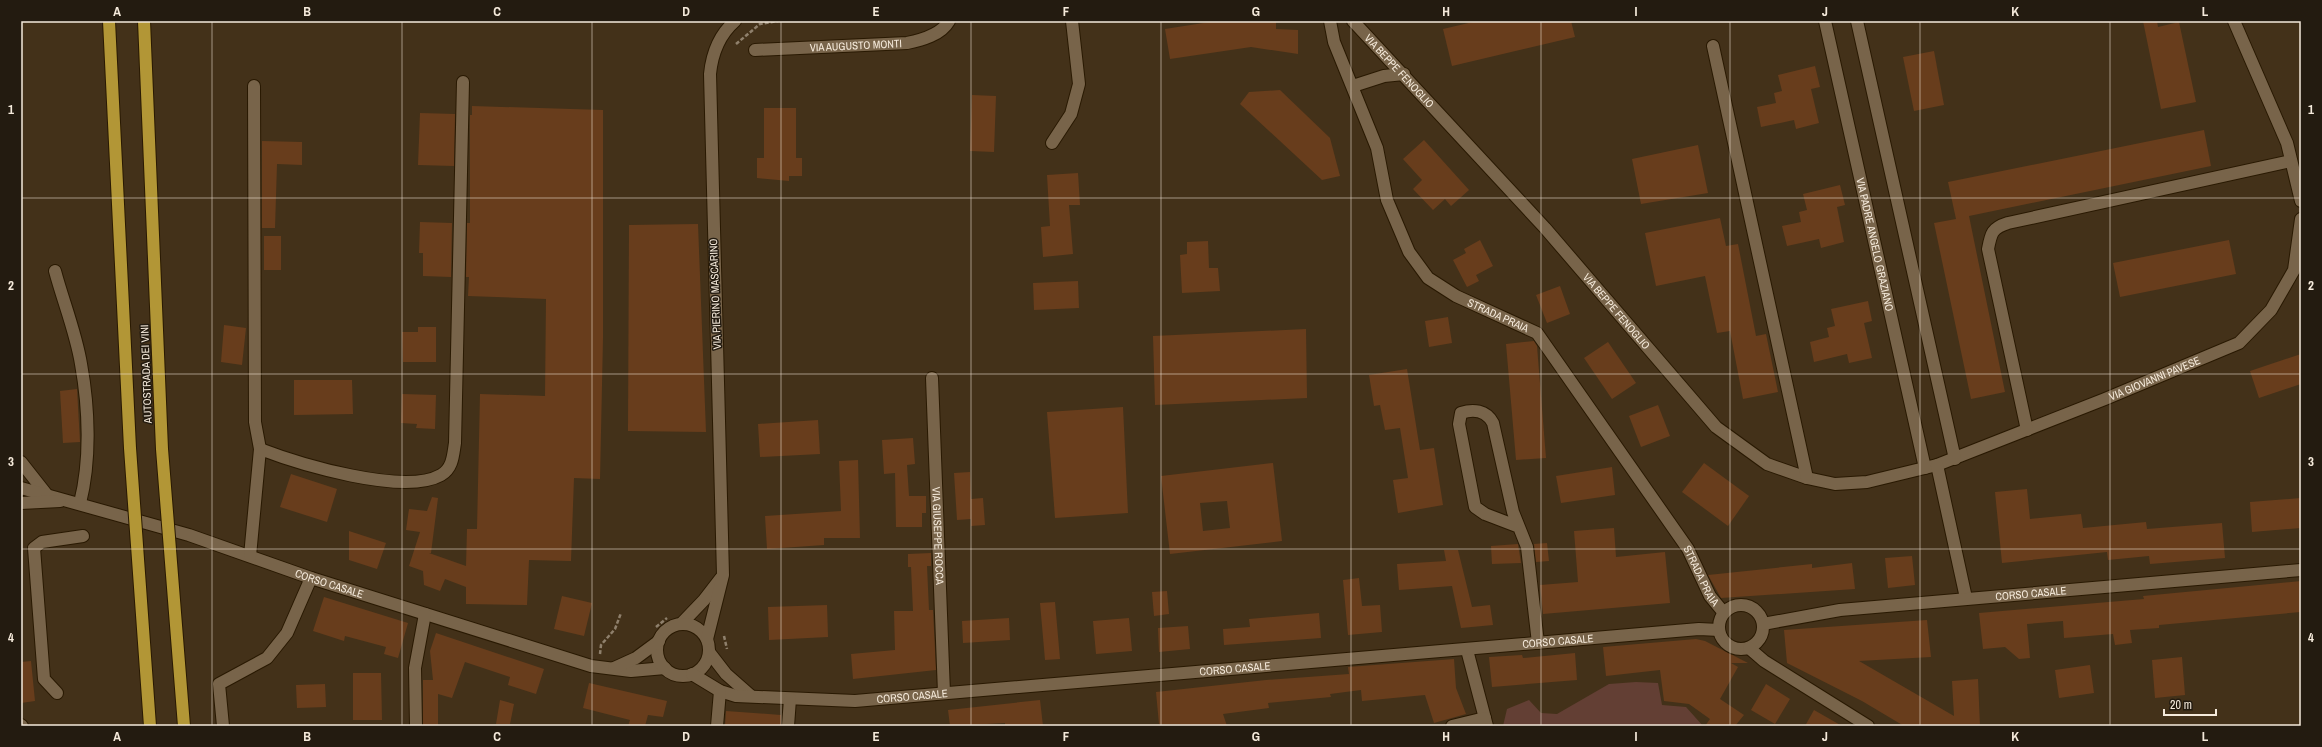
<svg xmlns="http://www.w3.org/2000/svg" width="2322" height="747" viewBox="0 0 2322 747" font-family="'Archivo Narrow',sans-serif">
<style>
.green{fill:#633f34}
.building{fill:#683d1c;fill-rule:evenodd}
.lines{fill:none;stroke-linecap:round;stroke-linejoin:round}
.minor-casing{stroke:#291902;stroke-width:14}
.path{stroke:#8f806c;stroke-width:2.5;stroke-dasharray:4 2;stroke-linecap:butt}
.minor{stroke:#78644a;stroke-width:12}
.highway-bridge-casing{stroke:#291902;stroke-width:14;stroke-linecap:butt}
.highway-bridge{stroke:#b29636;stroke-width:12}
.grid{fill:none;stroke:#f5eadb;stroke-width:1;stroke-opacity:0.55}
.labels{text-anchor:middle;stroke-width:3;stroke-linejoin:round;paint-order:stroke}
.street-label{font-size:11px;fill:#f5eadb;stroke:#231b10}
.neatline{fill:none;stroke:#f5eadb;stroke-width:1.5}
.grid-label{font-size:13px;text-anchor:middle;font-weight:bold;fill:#f5eadb}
</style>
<rect width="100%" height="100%" fill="#433119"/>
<path class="green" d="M1636,682L1658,683L1662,705L1686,707L1703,726H1503L1507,709L1529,700L1541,713L1557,714L1609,684Z"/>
<g class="building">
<path d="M1216,21H1276V29L1298,30V54L1251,47L1170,59L1165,29Z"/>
<path d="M1477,21H1571L1575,37L1452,66L1443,29Z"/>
<path d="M2143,21H2157L2158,27L2179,22L2196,102L2161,109Z"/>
<path d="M1934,51L1944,105L1914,111L1903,57Z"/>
<path d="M1815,66L1820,87L1811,89L1819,123L1796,129L1794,120L1761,127L1757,107L1776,103L1774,93L1782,91L1778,75Z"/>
<path d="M1280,90L1330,138L1340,176L1322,180L1240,104L1249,92Z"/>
<path d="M972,95L996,96L994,152L970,151Z"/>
<path d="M472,106L603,110V338L600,479L574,478L571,561L529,560L527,605L466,604V587L445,579L440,591L424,585L423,571L409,566L420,532L406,530L409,509L427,511L432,497L438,498L431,553H429L466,566L467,529H477L480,394L545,396L546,299L468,296L469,277H466L467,223H470V115H472Z"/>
<path d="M764,108H796V158H802V176H789V181L757,178V158H764Z"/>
<path d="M420,113L455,114L454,166L418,165Z"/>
<path d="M2204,130L2211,166L1969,216L2005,392L1971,399L1934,223L1956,219L1948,182Z"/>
<path d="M1424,140L1469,190L1451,206L1445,199L1433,210L1413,189L1422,180L1403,159Z"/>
<path d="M262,141L302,142V165L277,164L275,228H262Z"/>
<path d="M1698,145L1708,193L1641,204L1632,159Z"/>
<path d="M1078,173L1080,205H1069L1073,254L1043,257L1041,227L1050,226L1047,175Z"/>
<path d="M1840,185L1845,205L1837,207L1844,242L1821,248L1819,239L1787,246L1782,226L1801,222L1799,212L1807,210L1803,194Z"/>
<path d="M1720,218L1726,246L1738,244L1756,336L1766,334L1778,392L1743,399L1730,331L1717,333L1705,276L1656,286L1645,233Z"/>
<path d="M420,222L452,223L451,277L423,276V253H419Z"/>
<path d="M698,224L706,432L628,431L629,225Z"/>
<rect x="264" y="236" width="17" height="34"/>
<path d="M1480,240L1493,266L1476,275L1479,281L1467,287L1453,260L1466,253L1464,249Z"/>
<path d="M2229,240L2236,274L2120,297L2113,263Z"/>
<path d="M1208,241L1209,268H1218L1220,291L1182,293L1180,255L1187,254V242Z"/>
<path d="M1078,281L1079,308L1034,310L1033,283Z"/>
<path d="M1560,286L1570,314L1547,323L1536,295Z"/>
<path d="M1868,301L1872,321L1864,323L1872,358L1849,363L1847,354L1814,362L1810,342L1829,337L1827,328L1835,326L1831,309Z"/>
<path d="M1448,317L1452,343L1429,347L1425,321Z"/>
<path d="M224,325L246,328L242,365L221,362Z"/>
<path d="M418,327H436V362H403L402,332H418Z"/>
<path d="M1306,329L1307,398L1155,405L1153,336Z"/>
<path d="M1534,341L1537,346L1546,458L1516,460L1506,344Z"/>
<path d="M1608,342L1636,383L1612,399L1584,358Z"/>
<path d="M2301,354V384L2259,398L2250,371Z"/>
<path d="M1407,369L1420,450L1434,448L1443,505L1398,513L1393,480L1408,478L1400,428L1385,430L1380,405L1374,406L1369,375Z"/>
<path d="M294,380H352L353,414L294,415Z"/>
<path d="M77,389L80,442L63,443L60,391Z"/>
<path d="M402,394L436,395L435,429L416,428L417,424L401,423Z"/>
<path d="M1658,405L1670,436L1641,447L1629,416Z"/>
<path d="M1123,407L1128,513L1055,518L1047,412Z"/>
<path d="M818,420L820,454L760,457L758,424Z"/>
<path d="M913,438L915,464L907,465L909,496H926V513H922V527H896L895,473L884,474L882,440Z"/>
<path d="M858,460L860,538H824V545L767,549L765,516L841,511L839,461Z"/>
<path d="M1273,463L1282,541L1170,554L1161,476ZM1227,501L1230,528L1203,531L1200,503Z"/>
<path d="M1704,463L1749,496L1728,526L1682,492Z"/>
<path d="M1612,467L1615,495L1561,503L1556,476Z"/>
<path d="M970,472L971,499L983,498L985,525L971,526V519L957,520L954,473Z"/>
<path d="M291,474L337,489L327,522L280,507Z"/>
<path d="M2027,489L2030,519L2081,514L2083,528L2146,522L2147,529L2222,523L2225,558L2150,564L2149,556L2108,560L2107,552L2002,563L1995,492Z"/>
<path d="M2301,498V528L2252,532L2250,502Z"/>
<path d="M1614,528L1616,557L1665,552L1670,603L1543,614L1540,585L1578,582L1574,531Z"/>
<path d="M349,531L386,543L377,569L349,560Z"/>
<path d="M1547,543L1549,561L1536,562L1534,544Z"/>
<path d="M1518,544L1521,563L1492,564L1491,546Z"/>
<path d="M1444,550H1458L1472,607L1490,605L1493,625L1461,628L1452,586L1399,590L1397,564L1446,561Z"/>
<path d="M931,553V566H927L929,610H933L936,670L853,679L851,654L895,650L894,611H913L911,567H908V554Z"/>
<path d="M1912,556L1915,585L1888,588L1885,558Z"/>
<path d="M1852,563L1855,589L1721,598L1708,575L1812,564V568Z"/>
<path d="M1359,578L1362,606L1380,605L1382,632L1348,635L1343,580Z"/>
<path d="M2301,581V612L2159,625V628L2130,630L2132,643L2115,645L2113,634L2064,638L2063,621L2027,624L2030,658L2019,659L2005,647L1983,649L1979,613L2144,599L2143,596Z"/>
<path d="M1167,591L1169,614L1154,616L1152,592Z"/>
<path d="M562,596L592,603L584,636L554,629Z"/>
<path d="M324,597L408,623L398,658L384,654L386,647L345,636L344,641L313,631Z"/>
<path d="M1055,602L1060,659L1045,660L1040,603Z"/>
<path d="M827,605L828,637L769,640L768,607Z"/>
<path d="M1319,613L1321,638L1224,645L1223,629L1250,627L1249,619Z"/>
<path d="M1009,618L1010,640L963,643L962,621Z"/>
<path d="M1129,618L1132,651L1096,654L1093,621Z"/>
<path d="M1927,620L1931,657L1859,661L1954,716L1952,681L1978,679L1980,726H1904L1862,701L1787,663L1784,630Z"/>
<path d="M1188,626L1190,649L1159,652L1158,628Z"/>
<path d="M436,633L544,669L536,694L508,685L510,677L465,662L452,698L438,694V726H423V680H433L430,651Z"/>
<path d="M1696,639L1705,641L1748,663H1731L1738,667L1720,699L1744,715L1735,726H1705L1710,719L1689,704L1664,701L1660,670L1606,676L1603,647Z"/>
<path d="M1575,653L1577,680L1492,687L1489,657L1522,655L1523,658Z"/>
<path d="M2182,657L2185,695L2155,698L2152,660Z"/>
<path d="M1454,659L1456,688L1466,714L1434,723L1425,695L1362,701L1361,690L1330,694L1331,697L1268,703L1269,708L1223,714L1227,726L1159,724L1156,692L1266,680L1349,674L1348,667Z"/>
<path d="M31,661L35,701L21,703V662Z"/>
<path d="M2090,665L2094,693L2059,698L2055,670Z"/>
<path d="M353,673H381L382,720H353Z"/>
<path d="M589,683L667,701L663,717L648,715L645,726H628L630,720L583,708Z"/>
<path d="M325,684L326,707L297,708L296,685Z"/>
<path d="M1766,684L1790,699L1775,724L1751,710Z"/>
<path d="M500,700L514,704L510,724H496Z"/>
<path d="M1040,700L1043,726H1005V723L950,726L948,710Z"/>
<path d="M1814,710L1842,726H1805Z"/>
<path d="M726,711L781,715V726H725Z"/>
</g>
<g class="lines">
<g class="minor-casing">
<g id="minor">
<path id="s1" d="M1330,21L1334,42L1377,148L1387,200L1409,252L1428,278L1456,296L1537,333L1688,549L1710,596L1724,613"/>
<path id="s2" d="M1353,21L1545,228L1716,427L1767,464L1807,478L1835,484L1867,482L1937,465L2105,399L2239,343L2271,310L2294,270L2301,219"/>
<path id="s3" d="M1825,21L1925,468"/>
<path d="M1857,21L1955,459"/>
<path d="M2234,21L2287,143L2301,201"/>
<path d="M1713,46L1807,478"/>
<path id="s4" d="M755,50L907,43C922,40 941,35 949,21"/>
<path d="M254,86L255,422L260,449"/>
<path d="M1353,86L1384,76L1404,74"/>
<path d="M1052,143L1071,114L1079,84L1072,21"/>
<path d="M55,271C63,301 76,333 81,364C89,408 91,460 80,503"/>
<path id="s5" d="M932,378L944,693"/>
<path d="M2027,430L1988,249C1991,233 1992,228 2008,223L2291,161"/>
<path d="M21,462L47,495"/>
<path d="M1937,465L1966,598"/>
<path id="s6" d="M21,488L189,535L311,578L591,666L631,671L665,668"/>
<path d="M21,503L60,501"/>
<path d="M1519,527L1485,514L1475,507L1459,424L1461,413C1473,409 1486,410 1493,423L1513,512L1527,547L1538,643"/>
<path d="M250,556L260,449C299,464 404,496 441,475C453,468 453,455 455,443L463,82"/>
<circle cx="1741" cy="627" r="22"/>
<path d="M681,624L704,600L721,578"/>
<path id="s7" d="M1763,624L1840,610L2301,570"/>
<circle cx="683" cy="650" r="26"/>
<path d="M707,639L723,575L710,74C712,54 719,35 735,21"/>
<path d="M1749,648L1764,661L1868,726"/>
<path d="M1467,650L1487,726"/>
<path d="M709,652L726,674L751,696"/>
<path d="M614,668L636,658L659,641"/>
<path id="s8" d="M692,674L720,691L736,696L855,701L1699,629L1719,630"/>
<path d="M57,693L44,679L34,548L42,542L83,536"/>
<path d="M21,725L22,726"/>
<path d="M223,726L219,684L267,658L287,633L311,578"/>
<path d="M416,726L415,668L425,614"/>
<path d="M717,726L720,691"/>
<path d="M788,726L790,699"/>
<path d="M1452,726L1485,718"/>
</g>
</g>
<g class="path">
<path d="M736,44L760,24L778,21"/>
<path d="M656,627L667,618"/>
<path d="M724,636L727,649"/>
<path d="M600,654L601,645L615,629L621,613"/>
</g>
<use href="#minor" class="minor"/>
<g class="highway-bridge-casing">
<g id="highway-bridge">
<path d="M109,21L130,448L150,726"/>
<path d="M144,21L162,449L184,726"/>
</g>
</g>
<use href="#highway-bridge" class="highway-bridge"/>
</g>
<path class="grid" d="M212,21V726M402,21V726M592,21V726M781,21V726M971,21V726M1161,21V726M1351,21V726M1541,21V726M1730,21V726M1920,21V726M2110,21V726M21,198H2301M21,374H2301M21,549H2301"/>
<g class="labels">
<g class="street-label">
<text dy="4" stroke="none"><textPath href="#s4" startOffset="101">VIA AUGUSTO MONTI</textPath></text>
<text dy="4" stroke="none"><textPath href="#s2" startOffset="68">VIA BEPPE FENOGLIO</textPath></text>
<text dy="4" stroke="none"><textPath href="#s3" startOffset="229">VIA PADRE ANGELO GRAZIANO</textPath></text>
<text transform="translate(715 294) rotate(-92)" y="4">VIA PIERINO MASCARINO</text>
<text dy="4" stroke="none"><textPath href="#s2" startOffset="392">VIA BEPPE FENOGLIO</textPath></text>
<text dy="4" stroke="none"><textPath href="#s1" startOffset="357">STRADA PRAIA</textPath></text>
<text transform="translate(146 374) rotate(-92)" y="4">AUTOSTRADA DEI VINI</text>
<text dy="4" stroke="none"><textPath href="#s2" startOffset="1017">VIA GIOVANNI PAVESE</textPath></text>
<text dy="4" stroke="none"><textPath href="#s5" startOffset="158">VIA GIUSEPPE ROCCA</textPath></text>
<text dy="4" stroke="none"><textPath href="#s1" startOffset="693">STRADA PRAIA</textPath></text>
<text dy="4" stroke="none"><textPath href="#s6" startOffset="323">CORSO CASALE</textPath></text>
<text dy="4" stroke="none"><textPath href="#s7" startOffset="270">CORSO CASALE</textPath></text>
<text dy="4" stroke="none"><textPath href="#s8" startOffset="874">CORSO CASALE</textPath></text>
<text dy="4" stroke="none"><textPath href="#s8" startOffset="550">CORSO CASALE</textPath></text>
<text dy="4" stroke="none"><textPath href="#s8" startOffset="226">CORSO CASALE</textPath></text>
</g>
</g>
<rect width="2322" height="747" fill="none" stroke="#231b10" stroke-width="44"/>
<path d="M2164 709v6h52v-6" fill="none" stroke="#f5eadb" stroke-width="2"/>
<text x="2170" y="709" font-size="12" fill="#f5eadb" stroke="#231b10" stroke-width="3" paint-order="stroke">20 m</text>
<rect x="22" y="22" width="2278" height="703" class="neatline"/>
<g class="grid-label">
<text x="117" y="16">A</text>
<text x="307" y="16">B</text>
<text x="497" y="16">C</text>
<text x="686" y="16">D</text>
<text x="876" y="16">E</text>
<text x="1066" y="16">F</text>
<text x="1256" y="16">G</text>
<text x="1446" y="16">H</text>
<text x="1636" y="16">I</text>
<text x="1825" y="16">J</text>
<text x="2015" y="16">K</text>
<text x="2205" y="16">L</text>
<text x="11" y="114">1</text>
<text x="2311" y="114">1</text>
<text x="11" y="290">2</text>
<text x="2311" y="290">2</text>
<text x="11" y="466">3</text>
<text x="2311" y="466">3</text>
<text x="11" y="642">4</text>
<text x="2311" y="642">4</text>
<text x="117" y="741">A</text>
<text x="307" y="741">B</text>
<text x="497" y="741">C</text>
<text x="686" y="741">D</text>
<text x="876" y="741">E</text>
<text x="1066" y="741">F</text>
<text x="1256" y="741">G</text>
<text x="1446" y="741">H</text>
<text x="1636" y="741">I</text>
<text x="1825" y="741">J</text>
<text x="2015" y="741">K</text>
<text x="2205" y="741">L</text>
</g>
</svg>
